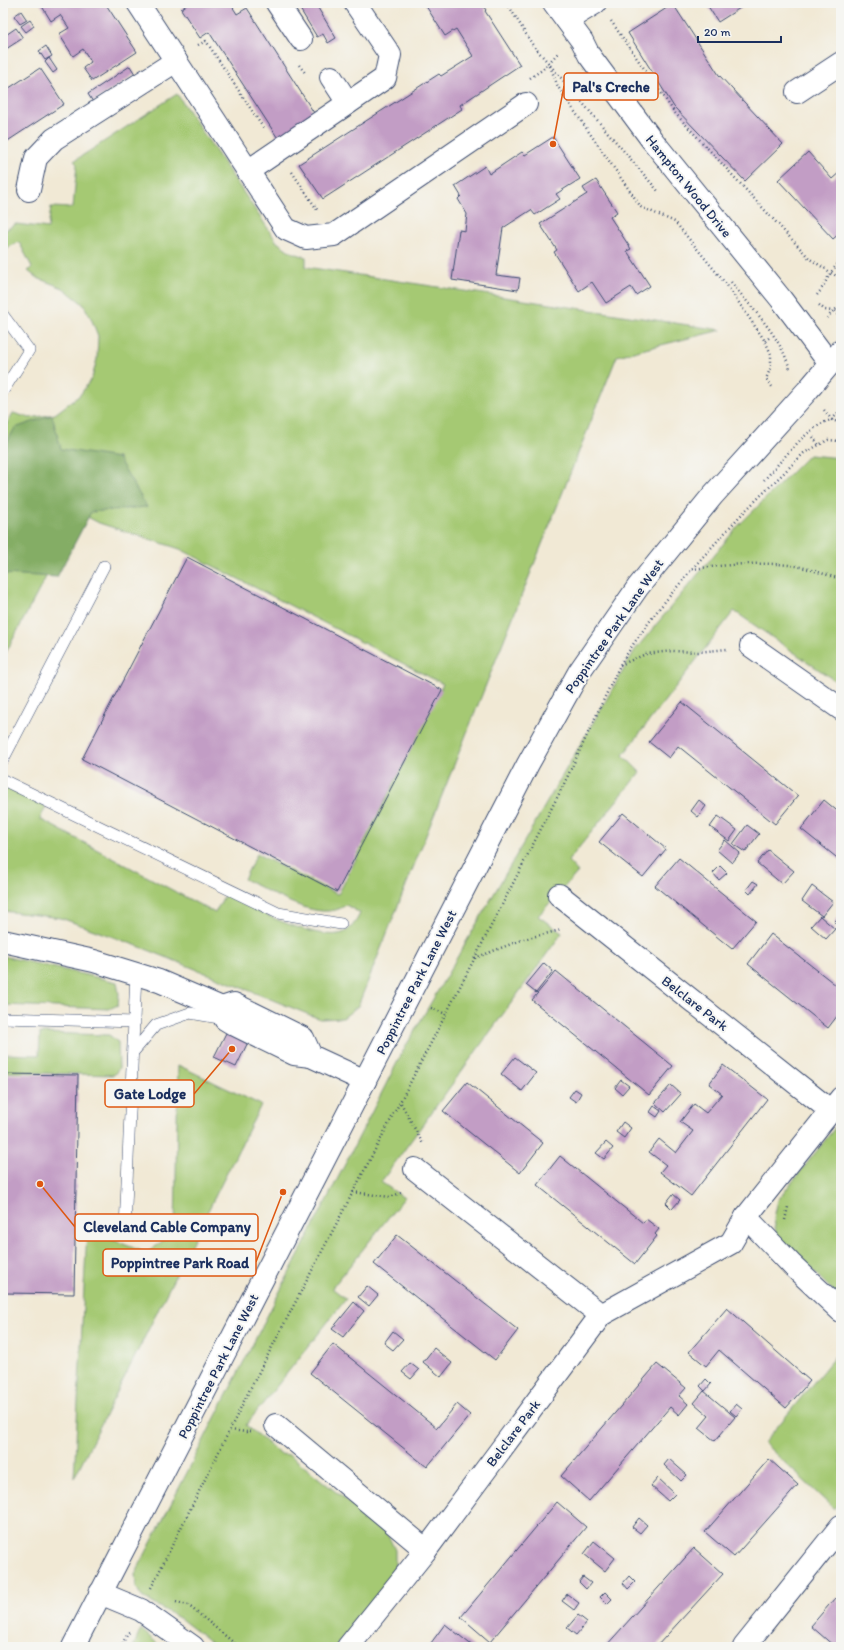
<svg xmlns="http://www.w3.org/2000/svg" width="844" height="1650" viewBox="0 0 844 1650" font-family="Itim,sans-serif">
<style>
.green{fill:#a5c973;stroke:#607c68}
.forest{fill:#84ad65;stroke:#506e62}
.building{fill:#c29dc5}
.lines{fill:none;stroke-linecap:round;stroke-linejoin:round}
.service-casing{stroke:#3b4b70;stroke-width:12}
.minor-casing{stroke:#3b4b70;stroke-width:24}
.tertiary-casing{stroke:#3b4b70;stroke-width:24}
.path{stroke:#3b4b70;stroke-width:2.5;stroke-dasharray:1 3;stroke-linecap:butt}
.service{stroke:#fff;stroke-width:11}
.minor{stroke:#fff;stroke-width:22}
.tertiary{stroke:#fff;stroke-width:22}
.labels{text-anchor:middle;stroke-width:4;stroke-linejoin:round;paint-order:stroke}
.street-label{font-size:14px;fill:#1b2f5e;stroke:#f6f6f2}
.leader{fill:none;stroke:#de5710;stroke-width:1.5}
.callout-dot{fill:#de5710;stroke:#f6f6f2;stroke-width:1.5}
.callout{fill:#f6f6f2;stroke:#de5710;stroke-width:1.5}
.callout-label{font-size:15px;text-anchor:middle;font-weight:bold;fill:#1b2f5e}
</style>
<rect width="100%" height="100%" fill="#f6f6f2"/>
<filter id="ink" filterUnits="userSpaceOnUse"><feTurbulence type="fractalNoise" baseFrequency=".025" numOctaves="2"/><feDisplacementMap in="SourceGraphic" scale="8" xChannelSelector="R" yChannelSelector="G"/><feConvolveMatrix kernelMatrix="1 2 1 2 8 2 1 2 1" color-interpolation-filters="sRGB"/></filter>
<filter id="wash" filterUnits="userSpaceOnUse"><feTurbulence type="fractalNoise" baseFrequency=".012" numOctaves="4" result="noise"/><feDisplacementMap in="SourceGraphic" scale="16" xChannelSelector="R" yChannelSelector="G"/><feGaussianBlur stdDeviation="0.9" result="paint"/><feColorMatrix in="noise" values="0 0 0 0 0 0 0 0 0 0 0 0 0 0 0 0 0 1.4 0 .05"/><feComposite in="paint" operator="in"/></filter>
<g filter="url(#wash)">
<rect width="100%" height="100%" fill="#f1e9d5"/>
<g class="green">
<path d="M177,94L277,242L291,252L306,257V267L721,330L617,356L358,1006L343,1018L320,1019L143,948L61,918L3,911V785L46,806L40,819L215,913L225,894L232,899C255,910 322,944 345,932C352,928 358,919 360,913L346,905C320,925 269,891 244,879L257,854L337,894L339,893L443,684L180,549L99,523L80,513L3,658V430L13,413L30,418L55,414L80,395L92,378L97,359L98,336L91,318L83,304L63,288L37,278L28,271L32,267L19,242L3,250L4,231L16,224L48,228L51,207L73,208L77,164L74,161Z"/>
<path d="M809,455L841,458V685L734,611L623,755L640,772L568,861L578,872L538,916L562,933L381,1182L404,1198L332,1288L346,1299L246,1425L280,1454L290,1455L387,1533L395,1550V1565L390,1584L335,1647H217L181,1619L142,1597L136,1587L135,1574L403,1051L635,650L738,526Z"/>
<path d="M3,956L117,982L119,994L118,1005L109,1009L3,1005Z"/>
<path d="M40,1033L109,1035L118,1042L119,1068L114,1075L3,1072V1054L39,1055Z"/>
<path d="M178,1065L261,1105L74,1478L87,1230L147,1253L175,1231Z"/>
<path d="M841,1120V1299L776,1234L774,1218L778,1200Z"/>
<path d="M841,1349V1503L834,1509L764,1443Z"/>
<path d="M141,1629L161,1647H133Z"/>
</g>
<path class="forest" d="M52,415L61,449L118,458L147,507L91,512L57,577L3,574V449L15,428Z"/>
<g id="blocks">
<g class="building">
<path d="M40,3H105L137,52L92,81L83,68L91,62L83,49L73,56L59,34L69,28L65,22L60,15L51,21Z"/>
<path d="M187,3H230L237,14L247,8L316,116L279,140L209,32L200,38L181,9L188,4Z"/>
<path d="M310,3H315L336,38L328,43L323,34L317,37L300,9Z"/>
<path d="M424,3H481L486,10L485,11L520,65L460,105L462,109L323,199L299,164L439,74L441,76L473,56L456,29L445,36Z"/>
<path d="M706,3H748L718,22Z"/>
<path d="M673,4L719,75L783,144L745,181L674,107L628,33Z"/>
<path d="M21,11L27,20L20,24L14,16Z"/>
<path d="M30,20L34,26L26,32L21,26Z"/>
<path d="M16,28L23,38L6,49L3,44V37Z"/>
<path d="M46,46L52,56L45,60L39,51Z"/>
<path d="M49,58L57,70L53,73L45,62Z"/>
<path d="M130,66L135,74L93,102L88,94Z"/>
<path d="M40,68L64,104L3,144V92Z"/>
<path d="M553,137L580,179L556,194L560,199L535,215L531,210L503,228L496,275L520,278L518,290L452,280L459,230L465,231L467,214L458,199L461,196L455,186L485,166L489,174L522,152L525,155Z"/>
<path d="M808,152L832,179L841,171V232L833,239L778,180Z"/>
<path d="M596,180L617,212L610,217L631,249L627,251L650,286L636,295L631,287L606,303L592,282L579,291L554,252L557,250L540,224L587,194L583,188Z"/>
<path d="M187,557L442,690L337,892L82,759Z"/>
<path d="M682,702L798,796L775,824L678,746L669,758L649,742Z"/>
<path d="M699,800L706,806L698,817L691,811Z"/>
<path d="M824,800L841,814V861L801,829Z"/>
<path d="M623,813L666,849L643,877L599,842Z"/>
<path d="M718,816L737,830L729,841L710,827Z"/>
<path d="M747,825L759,834L745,852L733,844Z"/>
<path d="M725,840L740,853L732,863L717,850Z"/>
<path d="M768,850L794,871L782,884L757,863Z"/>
<path d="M679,858L756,921L732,949L655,886Z"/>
<path d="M720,866L727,873L719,880L713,873Z"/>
<path d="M753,881L758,884L750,894L746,890Z"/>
<path d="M812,886L833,902L822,916L802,901Z"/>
<path d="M820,916L835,929L826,939L811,926Z"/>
<path d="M839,917L841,918V928L834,922Z"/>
<path d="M771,934L841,989V1011L828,1028L748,964Z"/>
<path d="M544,963L553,971L536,993L526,985Z"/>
<path d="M556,971L673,1066L649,1095L532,1000Z"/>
<path d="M227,1031L249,1040L236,1067L214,1057Z"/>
<path d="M515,1057L536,1073L522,1091L501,1074Z"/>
<path d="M723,1065L767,1099L691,1196L660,1172L666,1165L649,1152L659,1139L676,1153L693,1131L680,1122L694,1104L706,1113L722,1094L709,1084Z"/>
<path d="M3,1074L78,1075L74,1294L3,1293Z"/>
<path d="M621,1080L629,1086L622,1094L615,1088Z"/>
<path d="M467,1082L543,1143L520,1173L443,1111Z"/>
<path d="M671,1085L681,1094L665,1112L655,1103Z"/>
<path d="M575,1089L581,1093L576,1102L569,1097Z"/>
<path d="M654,1106L661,1111L657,1117L650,1112Z"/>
<path d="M623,1122L631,1128L624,1138L616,1132Z"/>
<path d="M606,1142L613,1148L604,1159L596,1153Z"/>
<path d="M560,1156L643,1223L646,1219L659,1229L655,1234L657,1236L635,1264L537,1185Z"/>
<path d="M673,1194L680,1200L672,1209L666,1203Z"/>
<path d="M397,1235L518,1330L495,1360L374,1264Z"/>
<path d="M367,1286L378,1295L369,1306L358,1297Z"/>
<path d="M354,1302L364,1311L343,1337L332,1329Z"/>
<path d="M727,1308L810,1381L786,1408L719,1350L706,1366L689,1352Z"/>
<path d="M393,1331L403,1339L393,1350L384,1343Z"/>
<path d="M333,1344L437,1428L457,1404L470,1415L427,1467L310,1373Z"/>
<path d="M434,1348L452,1363L441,1377L423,1362Z"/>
<path d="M410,1363L419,1370L411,1379L402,1372Z"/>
<path d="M657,1364L686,1388L679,1396L688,1404L679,1415L670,1407L589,1501L561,1476Z"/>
<path d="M706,1379L711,1384L705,1391L700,1386Z"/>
<path d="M704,1391L735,1417L715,1441L699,1428L709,1416L694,1403Z"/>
<path d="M736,1404L742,1409L736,1416L730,1411Z"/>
<path d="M669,1459L687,1475L681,1481L664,1465Z"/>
<path d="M769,1459L798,1485L734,1557L705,1532Z"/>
<path d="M658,1478L675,1494L668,1501L651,1486Z"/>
<path d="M557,1502L586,1527L490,1642L461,1617Z"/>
<path d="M639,1518L647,1525L640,1533L632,1527Z"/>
<path d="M594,1541L615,1558L605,1571L584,1554Z"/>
<path d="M694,1548L723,1574L656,1647H605Z"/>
<path d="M629,1576L635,1582L628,1589L623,1583Z"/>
<path d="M583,1577L591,1583L586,1589L579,1582Z"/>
<path d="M605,1592L612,1599L607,1604L600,1597Z"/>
<path d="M567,1594L579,1603L574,1610L562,1601Z"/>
<path d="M835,1598L841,1603V1647H835L811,1626Z"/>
<path d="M578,1615L587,1622L576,1635L567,1628Z"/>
<path d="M445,1624L474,1647H428Z"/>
</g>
</g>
</g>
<g filter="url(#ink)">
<use href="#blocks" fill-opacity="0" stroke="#3b4b70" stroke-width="1"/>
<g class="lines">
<g class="service-casing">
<g id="service">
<path d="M3,315L29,350L3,391"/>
<path d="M3,760L104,566"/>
<path d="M3,780L278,913L341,924"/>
<path d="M3,1018L135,1022"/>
<path d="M134,1051L156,1025L190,1013L225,1019"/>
<path d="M125,1229L136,974"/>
</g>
</g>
<g class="minor-casing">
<g id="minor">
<path d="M138,3L286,229L306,238L334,235L526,104"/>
<path d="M277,3L301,39"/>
<path d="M554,3L582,41L589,55L652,140L781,299L830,364"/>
<path d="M567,20L595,3"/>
<path d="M331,77L348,103"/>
<path d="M797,92L841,63"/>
<path d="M248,171L385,78L390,55L355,3"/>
<path d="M29,190L36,158L54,139L176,61"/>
<path d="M751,646L841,709"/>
<path d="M559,895L831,1111"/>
<path d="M3,941L94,961L159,981L222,1008L234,1004L303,1038L311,1056"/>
<path d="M222,1008L225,1019L235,1025L294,1054L311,1056L365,1081"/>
<path d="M415,1169L601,1315"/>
<path d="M746,1217L792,1265L841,1311"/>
<path d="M276,1425L426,1550"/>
<path d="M100,1593L141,1610L193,1647"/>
<path d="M348,1647L426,1550L601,1315L731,1243L746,1217L841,1098"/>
<path d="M744,1647L841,1526"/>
</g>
</g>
<g class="tertiary-casing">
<path id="tertiary" d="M73,1647L528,764L579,672L638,587L713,495L807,391L841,351"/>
</g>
<g class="path">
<path d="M507,3L532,44L658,191"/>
<path d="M611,21L675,113L810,259L841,279"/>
<path d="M198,45L206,41L264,129"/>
<path d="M299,65L306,74"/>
<path d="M550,66L558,87L573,109L641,207L675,222L726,284L765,341L771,354V367L766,379L773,388"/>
<path d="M530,78L542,70L559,52"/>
<path d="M292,172L318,211"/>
<path d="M731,282C752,309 781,336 790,370"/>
<path d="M817,295L821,290L831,272L841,260"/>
<path d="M819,305L825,310L833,311"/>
<path d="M835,311L841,319"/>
<path d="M827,318L833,311L841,306"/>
<path d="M765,341L770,337"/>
<path d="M824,410L832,420L841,423"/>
<path d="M813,437L819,445"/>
<path d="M764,480C780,463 810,423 832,420L841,409"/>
<path d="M692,569C726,565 762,561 796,566C811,569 826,575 841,579"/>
<path d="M620,665L646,654L672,651L698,652L727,649"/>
<path d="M475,958L524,939L561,930"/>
<path d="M431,1008L446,1014"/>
<path d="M401,1103L423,1144"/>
<path d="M353,1192L390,1197L403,1192"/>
<path d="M785,1220L788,1207"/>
<path d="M230,1430L246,1432L251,1431"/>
<path d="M151,1588L248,1393L446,1014L564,784L620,665L634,643L658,610L692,569L739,517L804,453L828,440L839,441L841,442"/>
<path d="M176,1602L188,1605L239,1647"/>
<path d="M120,1647L129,1632"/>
</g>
<use href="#service" class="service"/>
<use href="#minor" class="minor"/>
<use href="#tertiary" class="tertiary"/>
</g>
</g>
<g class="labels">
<g class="street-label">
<text transform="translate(689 186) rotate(51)" y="5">Hampton Wood Drive</text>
<text transform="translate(614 626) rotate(-55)" y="5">Poppintree Park Lane West</text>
<text transform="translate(416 982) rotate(-63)" y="5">Poppintree Park Lane West</text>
<text transform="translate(695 1003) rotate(38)" y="5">Belclare Park</text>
<text transform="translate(218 1366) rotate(-63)" y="5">Poppintree Park Lane West</text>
<text transform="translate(513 1433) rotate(-53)" y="5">Belclare Park</text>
</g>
</g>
<path class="leader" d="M553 144L564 86M232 1049L194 1094M40 1184L75 1227M283 1192L256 1262"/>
<g class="callout-dot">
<circle cx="553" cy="144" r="4"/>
<circle cx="232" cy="1049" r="4"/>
<circle cx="40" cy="1184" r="4"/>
<circle cx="283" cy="1192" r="4"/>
</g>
<g class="callout">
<rect x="564" y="73" width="94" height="27" rx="4"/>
<rect x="105" y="1080" width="89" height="27" rx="4"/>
<rect x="75" y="1214" width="183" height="27" rx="4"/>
<rect x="103" y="1249" width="153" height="27" rx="4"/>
</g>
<g class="callout-label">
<text x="611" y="92">Pal's Creche</text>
<text x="150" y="1099">Gate Lodge</text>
<text x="167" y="1232">Cleveland Cable Company</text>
<text x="180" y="1268">Poppintree Park Road</text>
</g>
<rect width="844" height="1650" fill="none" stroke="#f6f6f2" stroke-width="16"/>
<path d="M698 36v6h83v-6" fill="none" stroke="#1b2f5e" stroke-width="2"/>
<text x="704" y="36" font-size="12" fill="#1b2f5e" stroke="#f6f6f2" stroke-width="3" paint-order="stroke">20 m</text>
</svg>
